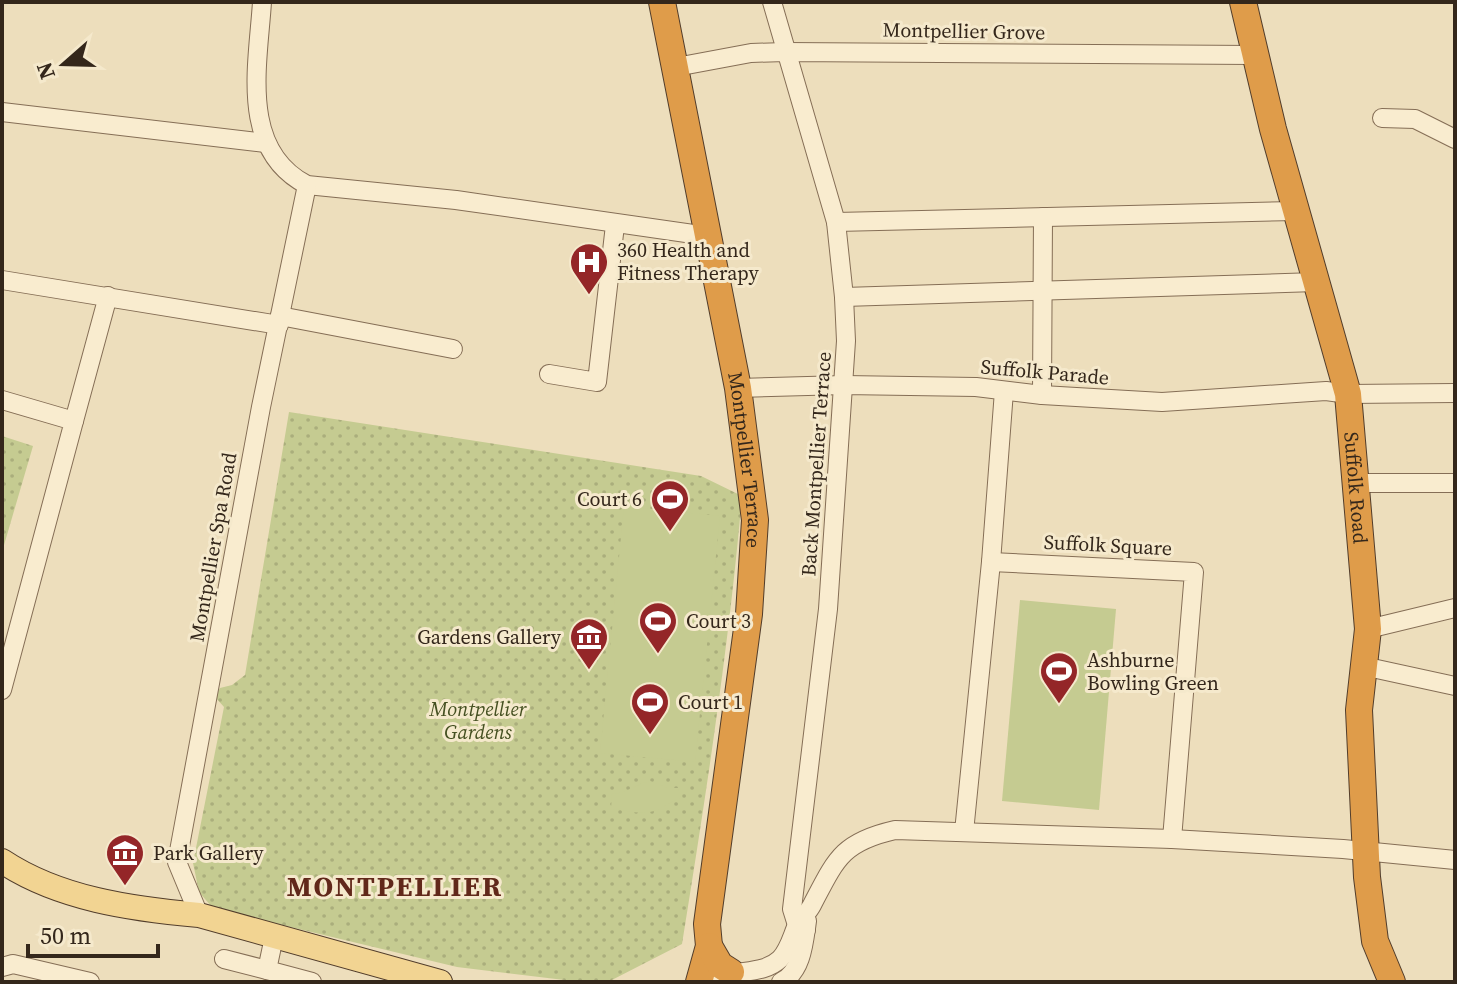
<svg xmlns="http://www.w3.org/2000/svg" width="1457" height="984" viewBox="0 0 1457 984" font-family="'Source Serif 4',serif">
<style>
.park{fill:url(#park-dots)}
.pitch{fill:#c5cb91}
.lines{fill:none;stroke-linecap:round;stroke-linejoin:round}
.minor-casing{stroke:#856e56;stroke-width:20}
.major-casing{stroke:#523d2b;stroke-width:26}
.highway-casing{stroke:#523d2b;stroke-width:28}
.minor{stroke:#f9eccf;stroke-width:18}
.major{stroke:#f2d492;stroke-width:24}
.highway{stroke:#df9c4a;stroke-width:26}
.labels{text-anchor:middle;stroke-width:6;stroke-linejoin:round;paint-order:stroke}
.street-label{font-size:20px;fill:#34271b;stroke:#f5e9cc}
.poi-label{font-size:20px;fill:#34271b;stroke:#f5e9cc;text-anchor:start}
.park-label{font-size:20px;font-style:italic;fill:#455021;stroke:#f5e9cc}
.district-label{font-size:28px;font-weight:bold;letter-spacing:2px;fill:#61281a;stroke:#f5e9cc}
</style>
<defs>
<pattern id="park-dots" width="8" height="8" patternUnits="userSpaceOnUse" patternTransform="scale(2)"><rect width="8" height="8" fill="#c5cb91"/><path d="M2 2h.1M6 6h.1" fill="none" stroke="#aaae7c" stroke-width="1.8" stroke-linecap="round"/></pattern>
</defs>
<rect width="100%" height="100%" fill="#eddebc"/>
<g class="park">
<path d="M289,412L701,476L742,496C729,646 706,795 682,944L608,982H581L457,967L241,915L217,913L199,892L193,863L224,707L215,697L220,688L232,685L245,675Z"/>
<path d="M2,436L33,446L2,552Z"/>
</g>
<g class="pitch">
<path d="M624,506L720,516L695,762L600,753Z"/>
<path d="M1020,600L1116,609L1099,810L1002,801Z"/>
<path d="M650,781L668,788H678L681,798C671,801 666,806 657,810C641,816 627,810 611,809L612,794C625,794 636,784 650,781Z"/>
</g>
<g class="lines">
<g class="minor-casing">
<g id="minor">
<path d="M262,2C258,65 239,150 307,185L456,200L707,236"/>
<path d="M772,2L836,222L844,297L846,341L828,609L792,909L797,925L806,930"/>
<path d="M676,67L751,53L785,52L1254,55"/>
<path d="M2,112L266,143"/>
<path d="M1382,118L1415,119L1455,139"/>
<path d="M836,222L1296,211"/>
<path d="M2,280L279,325"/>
<path d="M844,297L1316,282"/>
<path d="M280,316L453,349"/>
<path d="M549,374L597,382L615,225"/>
<path d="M738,388L844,385L976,387L1042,395L1162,402L1326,391L1348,394L1455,393"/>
<path d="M1042,395L1043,217"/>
<path d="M2,400L74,421L2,690"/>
<path d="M74,421L108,296"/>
<path d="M1357,483H1455"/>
<path d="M991,562L1194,572L1172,839"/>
<path d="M1368,629L1455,608"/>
<path d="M1363,666L1455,686"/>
<path d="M964,832L991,562L1004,391"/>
<path d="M199,915L177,862L261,407L307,185"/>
<path d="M274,937L267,970L312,982"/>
<path d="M224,959L267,970"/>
<path d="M2,967L13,964L90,982"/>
<path d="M711,982C732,967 761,977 780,959C789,950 792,936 797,925C801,918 808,913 812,905C836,859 842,842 895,830L1172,839L1343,849L1455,860"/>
<path d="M781,982C802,972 804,942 807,921"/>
</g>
</g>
<g class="major-casing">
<path id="major" d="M2,861C59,899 132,909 199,915L440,982"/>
</g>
<g class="highway-casing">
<g id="highway">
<path id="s1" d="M662,2L738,388L755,520L749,614L707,924L709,946L699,982"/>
<path id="s2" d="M1243,2L1273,129L1348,394L1368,629L1359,710L1367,877L1375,941L1392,982"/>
<path d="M709,946L720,965L731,972"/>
</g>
</g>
<use href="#minor" class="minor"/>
<use href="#major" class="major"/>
<use href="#highway" class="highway"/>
</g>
<defs>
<g id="hospital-pin" transform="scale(2)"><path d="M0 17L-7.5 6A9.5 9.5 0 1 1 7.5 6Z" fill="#942628" stroke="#f5e9cc"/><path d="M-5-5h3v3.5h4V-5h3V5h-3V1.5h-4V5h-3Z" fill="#fff"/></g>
<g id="stadium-pin" transform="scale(2)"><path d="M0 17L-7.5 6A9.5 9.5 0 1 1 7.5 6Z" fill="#942628" stroke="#f5e9cc"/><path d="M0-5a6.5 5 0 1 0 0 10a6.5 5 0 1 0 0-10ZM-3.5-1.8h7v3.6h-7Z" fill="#fff"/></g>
<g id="museum-pin" transform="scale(2)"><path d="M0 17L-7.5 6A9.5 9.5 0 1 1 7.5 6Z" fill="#942628" stroke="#f5e9cc"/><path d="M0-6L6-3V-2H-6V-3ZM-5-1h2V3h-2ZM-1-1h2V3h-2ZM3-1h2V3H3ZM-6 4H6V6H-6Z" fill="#fff"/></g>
</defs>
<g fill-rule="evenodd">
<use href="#hospital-pin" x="589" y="262"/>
<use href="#stadium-pin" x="670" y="499"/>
<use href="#stadium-pin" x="658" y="621"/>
<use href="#museum-pin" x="589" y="637"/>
<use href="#stadium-pin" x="1059" y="671"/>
<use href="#stadium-pin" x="650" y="702"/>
<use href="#museum-pin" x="125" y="853"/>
</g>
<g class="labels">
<g class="street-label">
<text transform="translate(964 31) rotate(1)" y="7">Montpellier Grove</text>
<text transform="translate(1045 372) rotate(5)" y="7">Suffolk Parade</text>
<text dy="7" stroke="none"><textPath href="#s1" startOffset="466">Montpellier Terrace</textPath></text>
<text transform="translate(816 464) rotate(-86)" y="7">Back Montpellier Terrace</text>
<text dy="7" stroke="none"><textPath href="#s2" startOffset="500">Suffolk Road</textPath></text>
<text transform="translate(1108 545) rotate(3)" y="7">Suffolk Square</text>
<text transform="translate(213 547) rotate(-80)" y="7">Montpellier Spa Road</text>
</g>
<g class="poi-label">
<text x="617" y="257">360 Health and<tspan x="617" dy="23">Fitness Therapy</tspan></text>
<text x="642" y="506" text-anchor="end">Court 6</text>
<text x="686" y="628">Court 3</text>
<text x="561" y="644" text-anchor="end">Gardens Gallery</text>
<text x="1087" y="667">Ashburne<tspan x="1087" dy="23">Bowling Green</tspan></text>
<text x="678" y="709">Court 1</text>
<text x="153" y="860">Park Gallery</text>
</g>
<g class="park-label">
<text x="478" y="716">Montpellier<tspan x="478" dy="23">Gardens</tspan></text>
</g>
<g class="district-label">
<text x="395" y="896">MONTPELLIER</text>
</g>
</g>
<rect width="1457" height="984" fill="none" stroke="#34271b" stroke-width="8"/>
<g transform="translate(64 64) rotate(250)" stroke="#f5e9cc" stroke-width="6" paint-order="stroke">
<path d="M0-6L14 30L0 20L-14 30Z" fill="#34271b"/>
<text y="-12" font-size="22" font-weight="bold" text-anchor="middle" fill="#34271b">N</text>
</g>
<path d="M28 944v12h130v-12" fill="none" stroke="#34271b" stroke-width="4"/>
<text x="40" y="944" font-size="24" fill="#34271b" stroke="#f5e9cc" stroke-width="6" paint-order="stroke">50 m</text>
</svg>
